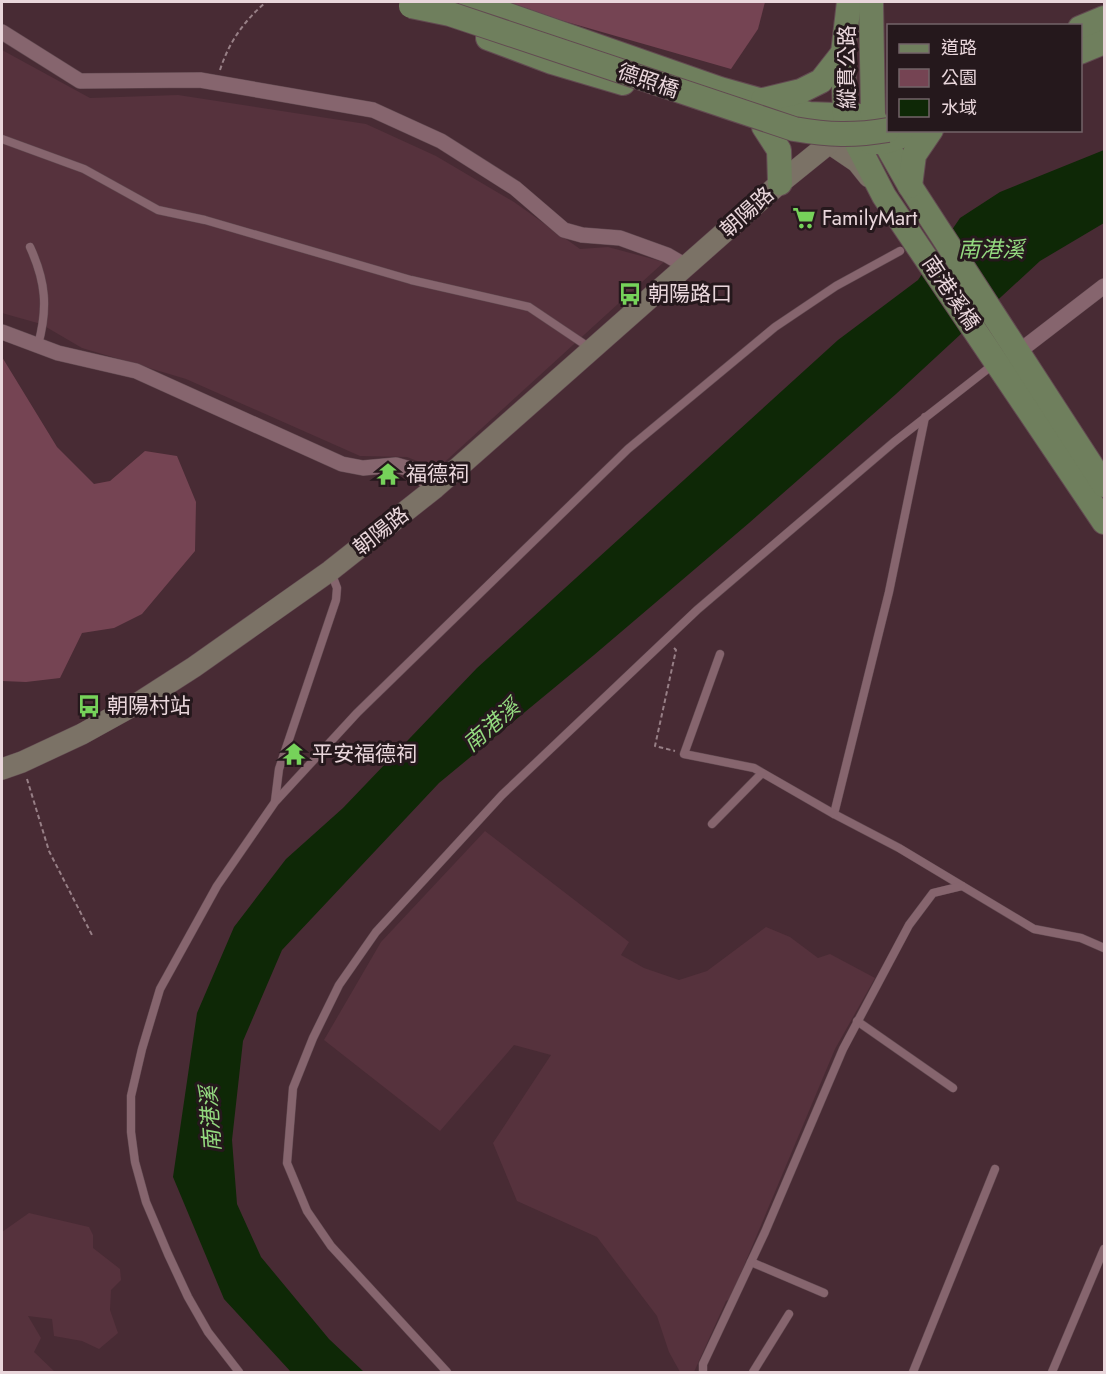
<svg xmlns="http://www.w3.org/2000/svg" width="1106" height="1374" viewBox="0 0 1106 1374" font-family="Jost,'Noto Sans TC',sans-serif">
<style>
.built{fill:#56323d}
.green{fill:#754453}
.water{fill:#0e2806}
.lines{fill:none;stroke-linecap:round;stroke-linejoin:round}
.lane-casing{stroke:#624a51;stroke-width:9}
.street-casing{stroke:#624a51;stroke-width:16}
.secondary-casing{stroke:#624a51;stroke-width:22}
.primary-casing{stroke:#624a51;stroke-width:26}
.path{stroke:#977f86;stroke-width:2;stroke-dasharray:4.5 3;stroke-linecap:butt}
.lane{stroke:#86656e;stroke-width:8}
.street{stroke:#86656e;stroke-width:15}
.secondary{stroke:#7b7266;stroke-width:21}
.primary{stroke:#6f7f5d;stroke-width:24}
.primary-bridge-casing{stroke:#624a51;stroke-width:26;stroke-linecap:butt}
.primary-bridge{stroke:#6f7f5d;stroke-width:24}
.labels{text-anchor:middle;stroke-width:6;stroke-linejoin:round;paint-order:stroke}
.street-label{font-size:21px;fill:#e9d6db;stroke:#25181c}
.poi-label{font-size:21px;fill:#e9d6db;stroke:#25181c;text-anchor:start}
.water-label{font-size:22px;font-style:italic;fill:#93d97f;stroke:#25181c}
</style>
<rect width="100%" height="100%" fill="#482b34"/>
<g class="built">
<path d="M2,50L90,98L178,95L366,124L436,156L514,202L580,249L608,247L664,262L437,469L407,457L360,456L186,379L82,348L41,324L2,313Z"/>
<path d="M485,831L629,942L621,955L644,968L679,980L707,971L766,927L790,937L818,958L830,954L875,978L835,1049L730,1299L726,1301L694,1372H680L669,1352L657,1316L597,1237L517,1201L493,1143L551,1055L514,1045L440,1131L324,1040L381,942Z"/>
<path d="M29,1213L89,1227L93,1235V1248L120,1269L121,1280L111,1290L110,1310L118,1333L99,1349L82,1341L54,1336L52,1319L28,1316L41,1338L34,1352L55,1372H2V1232Z"/>
</g>
<g class="green">
<path d="M508,2H765L758,29L731,69L560,20Z"/>
<path d="M2,357L57,447L94,484L110,481L145,451L177,456L196,502L195,551L142,614L114,628L82,633L60,678L26,682L2,681Z"/>
</g>
<path class="water" d="M1104,150V223L1040,261L896,394L749,523L594,655L439,783L282,950L243,1041L232,1140L237,1204L261,1257L329,1339L364,1372H291L224,1299L173,1177L197,1013L234,927L286,859L343,808L477,668L838,340L918,280L960,218L1000,192Z"/>
<g class="lines">
<g class="lane-casing">
<g id="lane">
<path d="M2,139L84,169L158,210L205,220L411,280L529,307L590,348"/>
<path d="M30,247C46,282 48,308 38,345"/>
<path d="M925,417L889,592L834,814L899,848L1034,929L1081,938L1104,948"/>
<path d="M720,654L684,754L754,768L834,814"/>
<path d="M275,801L279,769L336,600L337,588L331,572"/>
<path d="M712,824L762,773"/>
<path d="M857,1021L953,1088"/>
<path d="M751,1262L824,1293"/>
<path d="M239,1372L208,1332L188,1297L168,1254L146,1202L135,1162L131,1132V1096L142,1049L160,989L217,886L275,802L357,713L628,449L775,327L836,286L900,251"/>
<path d="M447,1372L331,1246L307,1211L287,1163L293,1088L313,1038L339,985L376,932L502,795L697,610L894,442L994,364"/>
<path d="M703,1372V1364L765,1232L843,1049L909,925L933,893L962,886"/>
<path d="M753,1372L789,1314"/>
<path d="M913,1372L995,1169"/>
<path d="M1052,1372L1104,1249"/>
</g>
</g>
<g class="street-casing">
<g id="street">
<path d="M2,32L80,81L200,80L373,110L441,141L515,188L564,230L582,235L620,238L667,255L686,266"/>
<path d="M2,332L58,353L136,371L342,464L363,468L396,465L410,469L435,488"/>
<path d="M1017,353L1104,286"/>
</g>
</g>
<g class="secondary-casing">
<g id="secondary">
<path d="M829,143L857,162L869,177"/>
<path d="M2,769L22,762L82,734L138,703L194,667L330,571L435,488L780,183L848,128"/>
</g>
</g>
<g class="primary-casing">
<g id="primary">
<path d="M471,2L720,89L809,114L862,116"/>
<path d="M849,2L843,53L845,115L849,128L884,196L1104,522"/>
<path d="M871,2L873,116L885,142L910,186L1104,485"/>
<path d="M1080,28L1104,18"/>
<path d="M488,38L552,62L623,83"/>
<path d="M1080,52L1104,42"/>
<path d="M763,100L801,91L821,81L843,53"/>
<path d="M764,127L779,150L780,183"/>
<path d="M871,142H885L919,130"/>
<path d="M910,186L914,155L931,130"/>
</g>
</g>
<g class="path">
<path d="M220,70C229,42 244,21 266,2"/>
<path d="M674,648L676,650L655,746L675,751"/>
<path d="M27,779L49,851L92,935"/>
</g>
<use href="#lane" class="lane"/>
<use href="#street" class="street"/>
<use href="#secondary" class="secondary"/>
<use href="#primary" class="primary"/>
<g class="primary-bridge-casing">
<path id="primary-bridge" d="M411,6L450,14L794,129C829,135 853,136 888,130"/>
</g>
<use href="#primary-bridge" class="primary-bridge"/>
</g>
<defs>
<g id="supermarket-bare" transform="scale(1.8)"><path d="M-6-5.5h2.5l.6 2H6L4.5 2H-2.5L-4.4-4H-6ZM-1.5 3.2a1.3 1.3 0 1 0 .1 0ZM3 3.2a1.3 1.3 0 1 0 .1 0Z" fill="#76d25a" stroke="#25181c" stroke-width="2.5" paint-order="stroke"/></g>
<g id="bus-bare" transform="scale(1.8)"><path d="M-5-6H5V4H4V6H2V4H-2V6H-4V4H-5ZM-3.5-4V0h7V-4ZM-3.5 1.2v1.5H-2V1.2ZM2 1.2v1.5H3.5V1.2Z" fill="#76d25a" stroke="#25181c" stroke-width="2.5" paint-order="stroke"/></g>
<g id="temple-bare" transform="scale(1.8)"><path d="M0-6L5-2H3V0L6.5 2.5H4V6H1.5V3h-3V6H-4V2.5H-6.5L-3 0V-2H-5Z" fill="#76d25a" stroke="#25181c" stroke-width="2.5" paint-order="stroke"/></g>
</defs>
<g fill-rule="evenodd">
<use href="#supermarket-bare" x="804" y="218"/>
<use href="#bus-bare" x="630" y="294"/>
<use href="#temple-bare" x="388" y="474"/>
<use href="#bus-bare" x="89" y="706"/>
<use href="#temple-bare" x="294" y="754"/>
</g>
<g class="labels">
<g class="street-label">
<text transform="translate(847 67) rotate(-90)" y="7">縱貫公路</text>
<text transform="translate(648 81) rotate(19)" y="7">德照橋</text>
<text transform="translate(747 212) rotate(-42)" y="7">朝陽路</text>
<text transform="translate(951 293) rotate(56)" y="7">南港溪橋</text>
<text transform="translate(381 531) rotate(-38)" y="7">朝陽路</text>
</g>
<g class="poi-label">
<text x="822" y="225">FamilyMart</text>
<text x="648" y="301">朝陽路口</text>
<text x="406" y="481">福德祠</text>
<text x="107" y="713">朝陽村站</text>
<text x="312" y="761">平安福德祠</text>
</g>
<g class="water-label">
<text x="991" y="257">南港溪</text>
<text transform="translate(491 725) rotate(-41)" y="8">南港溪</text>
<text transform="translate(210 1119) rotate(-94)" y="8">南港溪</text>
</g>
</g>
<rect width="1106" height="1374" fill="none" stroke="#e9d6db" stroke-width="6"/>
<rect x="887" y="24" width="195" height="108" fill="#25181c" stroke="#736468" stroke-width="1.5"/>
<rect x="899" y="44" width="30" height="9" fill="#6f7f5d" stroke="#736468" stroke-width="1.5"/>
<text x="941" y="54" font-size="18" fill="#e9d6db">道路</text>
<rect x="899" y="69" width="30" height="18" fill="#754453" stroke="#736468" stroke-width="1.5"/>
<text x="941" y="84" font-size="18" fill="#e9d6db">公園</text>
<rect x="899" y="99" width="30" height="18" fill="#0e2806" stroke="#736468" stroke-width="1.5"/>
<text x="941" y="114" font-size="18" fill="#e9d6db">水域</text>
</svg>
